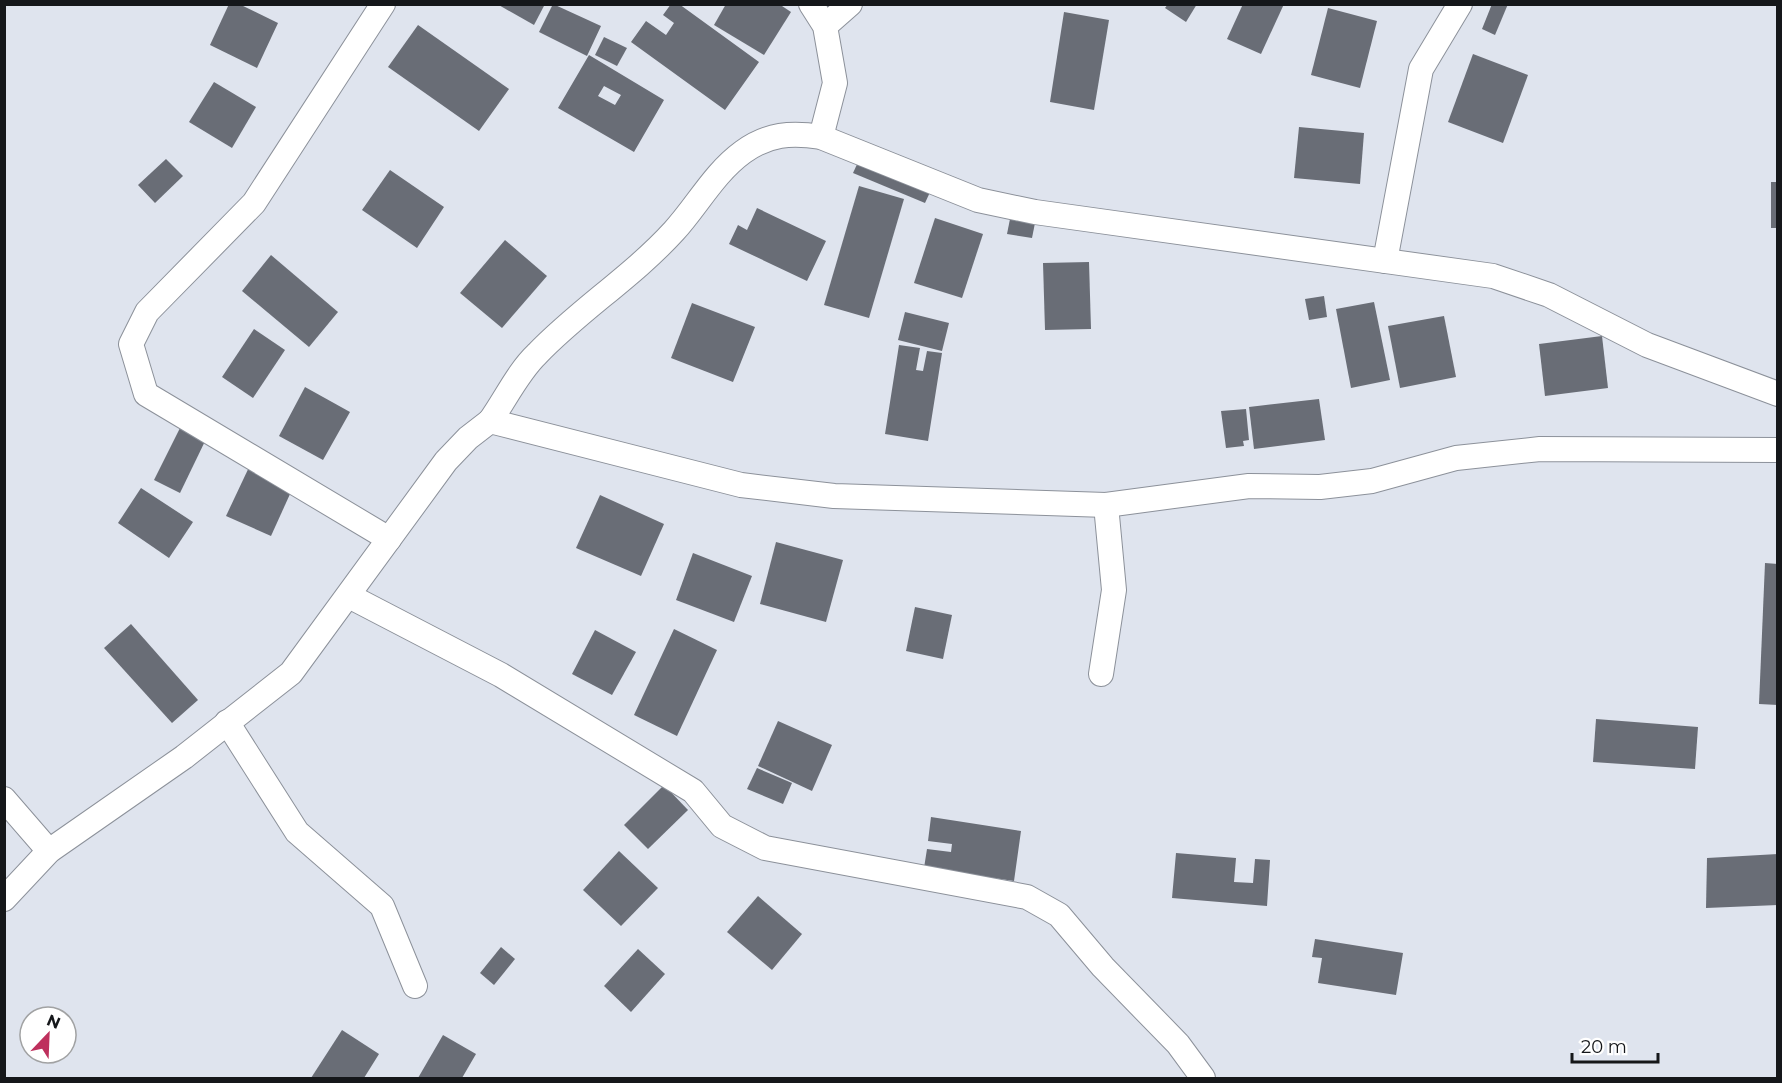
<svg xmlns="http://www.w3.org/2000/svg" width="1782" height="1083" viewBox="0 0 1782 1083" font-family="Montserrat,sans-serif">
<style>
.building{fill:#696d76;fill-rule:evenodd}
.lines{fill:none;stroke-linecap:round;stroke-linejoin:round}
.minor-casing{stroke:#8c919a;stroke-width:26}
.minor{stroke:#fff;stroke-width:24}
</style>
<rect width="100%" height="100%" fill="#dfe4ee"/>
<g class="building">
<path d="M229,4H239L278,23L257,68L210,45Z"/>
<path d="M497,4H545L534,25Z"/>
<path d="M553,4L601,26L587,56L539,32Z"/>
<path d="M671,4H679L759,62L725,110L631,42L646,21L666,35L674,23L663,15Z"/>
<path d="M726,4H779L791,12L764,55L714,25Z"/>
<path d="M1168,4H1197L1186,22L1165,8Z"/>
<path d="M1243,4H1284L1261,54L1227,39Z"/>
<path d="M1492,4H1508L1495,35L1482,29Z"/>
<path d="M1328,8L1377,21L1360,88L1311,75Z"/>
<path d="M1064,12L1109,20L1094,110L1050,102Z"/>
<path d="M418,25L509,89L479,131L388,67Z"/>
<path d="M604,37L627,48L617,66L595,55Z"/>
<path d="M1473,54L1528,75L1503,143L1448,122Z"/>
<path d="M589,55L664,100L634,152L558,108ZM604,86L621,95L615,105L598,96Z"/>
<path d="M214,82L256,107L232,148L189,122Z"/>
<path d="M1299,127L1364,133L1360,184L1294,178Z"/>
<path d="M166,159L183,176L155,203L138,185Z"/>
<path d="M859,160L931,190L925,203L853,173Z"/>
<path d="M390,170L444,207L417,248L362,210Z"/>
<rect x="1771" y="182" width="7" height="46"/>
<path d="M859,186L904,199L869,318L824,305Z"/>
<path d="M757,208L826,241L807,281L729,244L738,225L747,230Z"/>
<path d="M935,218L983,234L962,298L914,283Z"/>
<path d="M1010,219L1035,223L1032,238L1007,234Z"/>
<path d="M505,240L547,276L502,328L460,293Z"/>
<path d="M271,255L338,312L309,347L242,291Z"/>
<path d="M1089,262L1091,329L1045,330L1043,263Z"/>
<path d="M1324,296L1327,317L1309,320L1305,299Z"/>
<path d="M1374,302L1390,380L1351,388L1336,309Z"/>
<path d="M692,303L755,327L733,382L671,358Z"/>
<path d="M905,312L949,323L942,351L898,340Z"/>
<path d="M1444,316L1456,377L1400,388L1388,326Z"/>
<path d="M254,329L285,350L253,398L222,377Z"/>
<path d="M1602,336L1608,388L1545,396L1539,344Z"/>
<path d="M899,345L920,348L916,370L923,371L927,351L942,353L928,441L885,434Z"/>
<path d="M305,387L350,412L323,460L279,436Z"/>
<path d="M1319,399L1325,440L1254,449L1249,407Z"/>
<path d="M1246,409L1249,440L1243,441L1244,446L1226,448L1221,411Z"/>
<path d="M183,422L208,435L180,493L154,480Z"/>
<path d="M251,463L295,483L271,536L226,516Z"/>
<path d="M141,488L193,522L169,558L118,523Z"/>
<path d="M600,495L664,524L641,576L576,548Z"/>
<path d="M776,542L843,560L826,622L760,604Z"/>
<path d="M693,553L752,576L734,622L676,600Z"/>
<path d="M1765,563L1778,564V705L1759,704Z"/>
<path d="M915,607L952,615L943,659L906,651Z"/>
<path d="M131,624L198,700L172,723L104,648Z"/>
<path d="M674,629L717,650L677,736L634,715Z"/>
<path d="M595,630L636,652L612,695L572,674Z"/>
<path d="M1596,719L1698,727L1695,769L1593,762Z"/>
<path d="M778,721L832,745L812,791L758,766Z"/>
<path d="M757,768L792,783L783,804L747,789Z"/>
<path d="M664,785L688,810L648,849L624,825Z"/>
<path d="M931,817L1021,831L1014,881L924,868L927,849L951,852L952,844L928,841Z"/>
<path d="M619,851L658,888L621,926L583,890Z"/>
<path d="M1176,853L1236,858L1234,882L1253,883L1255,859L1270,860L1267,906L1172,898Z"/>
<path d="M1778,854V905L1706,908L1707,858Z"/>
<path d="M758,896L802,934L772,970L727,932Z"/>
<path d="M1315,939L1403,953L1396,995L1318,983L1322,958L1312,957Z"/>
<path d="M501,947L515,959L494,985L480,973Z"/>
<path d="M638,949L665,974L631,1012L604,986Z"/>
<path d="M342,1030L379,1054L364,1078H311Z"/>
<path d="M443,1035L476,1054L462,1078H418Z"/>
</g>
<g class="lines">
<g class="minor-casing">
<g id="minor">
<path d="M383,4L254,203L147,312L131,344L146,394L389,539"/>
<path d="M811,4L825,26L835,83L821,137"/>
<path d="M825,26L850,4"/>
<path d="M1385,261L1421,69L1460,4"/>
<path d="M490,421C505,400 518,372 537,354C579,310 632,277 674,231C697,206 714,173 743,152C768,134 791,132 821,137L978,200L1035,212L1493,276L1549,295L1647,345L1778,394"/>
<path d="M349,596L501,675L693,791L722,826L765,848L1027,897L1059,915L1103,967L1178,1044L1203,1078"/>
<path d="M1101,674L1114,590L1106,505"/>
<path d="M227,722L297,832L382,906L415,986"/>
<path d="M4,799L49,851"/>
<path d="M4,899L49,851L184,757L291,673L446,461L468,438L490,421L741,485L834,496L1106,505L1249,486L1320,487L1372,481L1456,458L1540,449L1778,450"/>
</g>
</g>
<use href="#minor" class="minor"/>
</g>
<rect width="1782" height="1083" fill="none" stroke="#15171a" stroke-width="12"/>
<g transform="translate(48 1035) rotate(23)"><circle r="28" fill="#ffffff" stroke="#a1a2a3" stroke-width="1.5"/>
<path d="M0-4.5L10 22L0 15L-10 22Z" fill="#be305d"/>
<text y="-9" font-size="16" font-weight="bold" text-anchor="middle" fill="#15171a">N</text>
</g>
<path d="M1572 1053v9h86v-9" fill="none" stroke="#15171a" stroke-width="3"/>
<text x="1581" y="1053" font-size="18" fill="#15171a" stroke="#ffffff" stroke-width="4.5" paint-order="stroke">20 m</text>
</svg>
